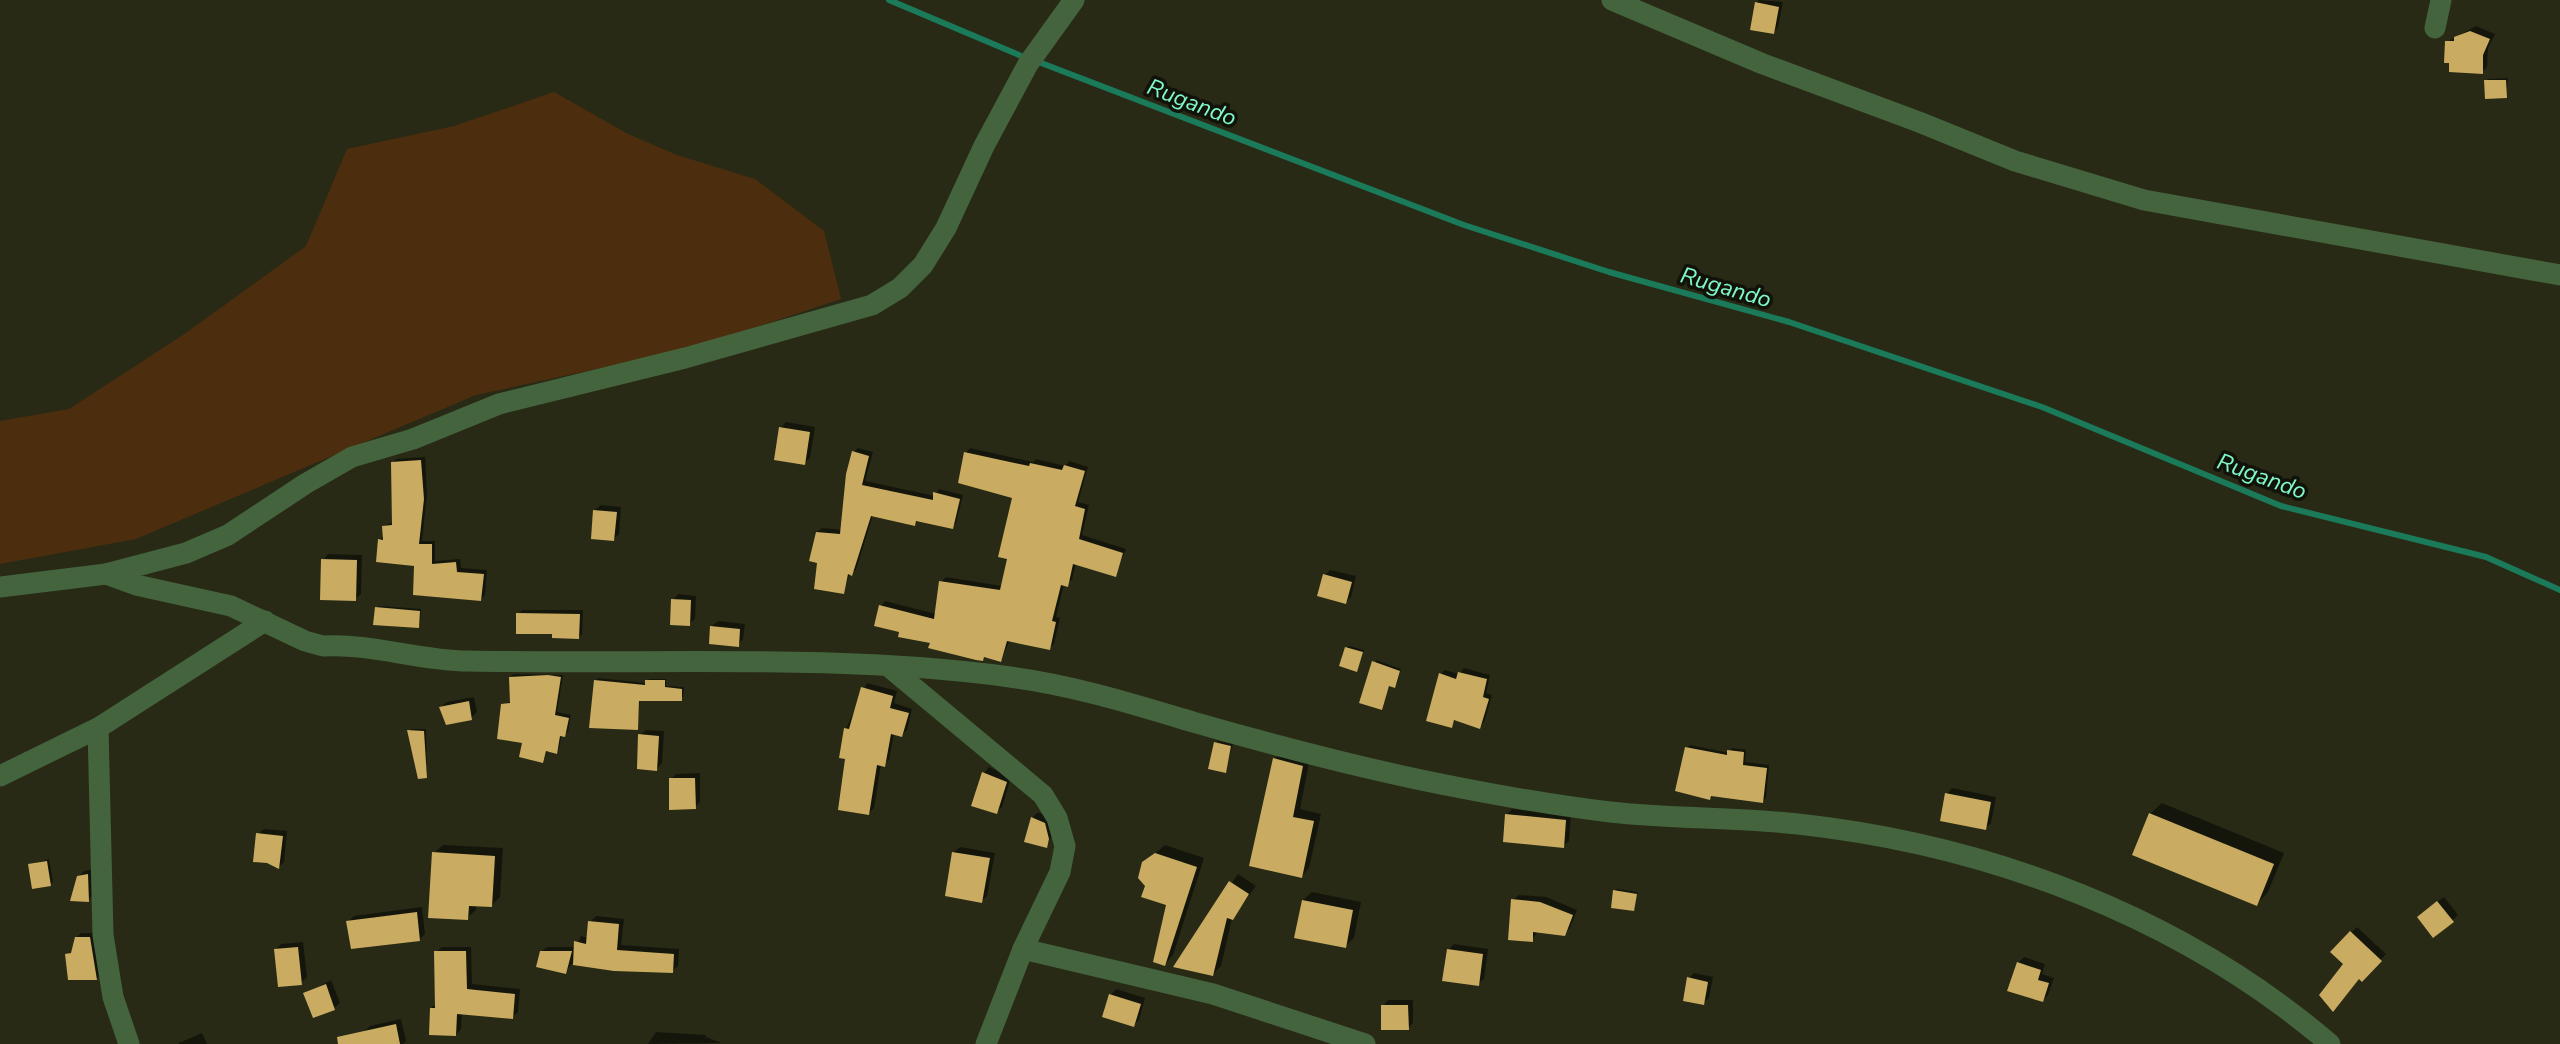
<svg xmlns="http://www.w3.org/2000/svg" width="2560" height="1044" viewBox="0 0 2560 1044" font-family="'Nunito Sans',sans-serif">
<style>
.green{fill:#4c2e0e}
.shadow{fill:#0007}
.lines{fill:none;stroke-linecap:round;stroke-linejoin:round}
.stream{stroke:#1a7a5a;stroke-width:6}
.building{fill:#c9ac61}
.street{stroke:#44643d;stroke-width:21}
.labels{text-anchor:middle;stroke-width:7;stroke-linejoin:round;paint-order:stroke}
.water-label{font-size:23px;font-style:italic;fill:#80f9c9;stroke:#111209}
</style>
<rect width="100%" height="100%" fill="#282a15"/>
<path class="green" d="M554,92L628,134L677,155L755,179L824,231L841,299L690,349L476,395L136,539L0,564V421L69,409L183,335L306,246L347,149L454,126Z"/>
<g class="shadow">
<path d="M1759,0L1783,2L1778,27L1773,33L1756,3Z"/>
<path d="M2476,26L2495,34L2488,48L2487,67L2482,72L2447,42Z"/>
<path d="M2508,78L2506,97L2486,81L2488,79Z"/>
<path d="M786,422L815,427L810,458L804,463L781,428Z"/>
<path d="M858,448L873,452L865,481L935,496L939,489L963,495L956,523L952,527L919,520L915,524L873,515L856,570L850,573L843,592L819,562L817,532L822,528L843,530L854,452Z"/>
<path d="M970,448L1033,462L1036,459L1065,466L1070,461L1088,467L1078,502L1089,505L1082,535L1126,549L1115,575L1076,563L1072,580L1064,584L1056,617L1060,618L1054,644L1050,648L1010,640L1001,660L986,656L983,659L901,630L881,606L885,601L936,614L941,582L946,577L1002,586L1009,558L1014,497L966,453Z"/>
<path d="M425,457L427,494L422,541H435V561L460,559L461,568L487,570L485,595L481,599L416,564L380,540L384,535V526L393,522V463L396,459Z"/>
<path d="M601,505L621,507L619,534L614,539L595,510Z"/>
<path d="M328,554L362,555L361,594L355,599L323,560Z"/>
<path d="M1330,570L1356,576L1351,597L1346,602L1325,575Z"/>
<path d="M678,594L696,596L695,619L689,624L673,600Z"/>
<path d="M379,606L421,609L420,624L418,626L377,608Z"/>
<path d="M522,610H583L582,634L578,638L554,632L518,614Z"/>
<path d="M718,621L745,624L743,639L738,645L712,626Z"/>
<path d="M1349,646L1364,650L1356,670L1347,648Z"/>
<path d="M1376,660L1401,669L1397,684L1390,685L1381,708Z"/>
<path d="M1464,668L1490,675L1486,693L1492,695L1484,722L1480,727L1456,719L1451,726L1440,674L1445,670L1459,674Z"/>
<path d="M514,674L563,675L557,712L571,715L568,732L562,734L559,748L556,752L548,750L543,761L524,741L503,705L512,701L510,677Z"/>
<path d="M598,678L647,683L649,679H666V686L684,687L683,697L640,699L637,728L596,680Z"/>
<path d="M867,683L897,691L894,703L912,709L907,730L902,735L894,733L889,760L881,764L874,808L869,813L847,758L846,729Z"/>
<path d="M474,697L477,712L471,718L441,707L447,702Z"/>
<path d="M411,729H426L427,776L409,731Z"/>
<path d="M646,730L664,731L662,763L657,769L640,735Z"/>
<path d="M1218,741L1233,744L1225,771L1216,743Z"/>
<path d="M1690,745L1729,753L1732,748L1746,750L1745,762L1769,765L1766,798L1763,801L1714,794L1710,798L1687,748Z"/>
<path d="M1282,751L1310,758L1300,809L1321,814L1309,868L1302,876L1275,759Z"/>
<path d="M989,767L1011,777L1002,807L996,812L984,773Z"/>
<path d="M700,773V802L695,807L671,779L676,774Z"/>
<path d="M1952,788L1996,797L1991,823L1985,828L1947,794Z"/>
<path d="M2162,803L2284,853L2268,892L2257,904L2150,814Z"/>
<path d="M1512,809L1571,815L1569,841L1563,846L1507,814Z"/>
<path d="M1038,812L1050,818L1054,833L1046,846L1026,841L1033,817Z"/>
<path d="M264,829L287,831L284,862L279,867L258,834Z"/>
<path d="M443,845L503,848L500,897L492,905L476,904V910L467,918L434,853Z"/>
<path d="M1165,845L1204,858L1173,955L1165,964L1168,904L1147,885L1144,863Z"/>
<path d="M960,847L995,853L987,896L982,901L954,852Z"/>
<path d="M49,859L53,882L50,884L30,865Z"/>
<path d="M93,869L94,894L88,900L78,877L84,871Z"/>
<path d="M1238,874L1256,886L1232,918L1221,966L1213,974L1175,966Z"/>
<path d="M1617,889L1638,892L1633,909L1615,891Z"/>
<path d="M1312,892L1361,902L1354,938L1345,946L1303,900Z"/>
<path d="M1519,895L1546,897L1577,910L1570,928L1564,934L1538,931L1532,940L1513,900Z"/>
<path d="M2444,897L2458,915L2452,921L2424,911Z"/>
<path d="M422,907L425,934L419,940L348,922L354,916Z"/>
<path d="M596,916L624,919L621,945L679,949L678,966L672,971L614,969L572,963L566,972L541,952L547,947H576L581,936L588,938L590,922Z"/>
<path d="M2357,927L2386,954L2362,980L2333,952Z"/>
<path d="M81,933H94L101,974L96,979L67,955L74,950L76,938Z"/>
<path d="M303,942L307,977L301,983L276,950L281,944Z"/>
<path d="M1454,944L1488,949L1484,979L1478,984L1448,950Z"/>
<path d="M442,947H471L472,984L520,989L518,1012L512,1017L462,1012L461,1029L456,1035L431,1008L437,1003L436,952Z"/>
<path d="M2024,957L2045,964L2042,974L2054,978L2048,995L2043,1000L2018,963Z"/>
<path d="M1694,973L1713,977L1709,998L1703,1003L1689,978Z"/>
<path d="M331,980L340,1003L334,1008L305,994Z"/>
<path d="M1116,989L1145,998L1139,1020L1133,1025L1111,995Z"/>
<path d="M1388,1000H1413V1023L1408,1028L1383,1006Z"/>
<path d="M401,1019L406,1041L403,1044H367L364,1032L370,1026Z"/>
<path d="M656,1032L706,1035V1037L722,1043L648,1044Z"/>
<path d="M202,1033L207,1044H178L179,1043Z"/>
</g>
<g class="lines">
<g class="stream">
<path d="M889,0L1026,58"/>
<path d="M1036,61L1464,225L1609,272L1789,322L2042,407L2281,506L2486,557L2560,590"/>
</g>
</g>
<g class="building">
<path d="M1755,2L1779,7L1774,34L1750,30Z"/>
<path d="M2470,31L2490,39L2483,55V74L2449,72V63H2444L2445,41H2454V37Z"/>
<path d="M2484,80H2506L2507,98L2485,99Z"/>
<path d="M779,427L810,432L805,465L774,460Z"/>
<path d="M852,451L869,456L862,485L933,500V492L960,499L953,529L916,521L915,526L871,516L852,576L848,574L844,594L814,589L817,563L809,561L816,532L840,534L846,474Z"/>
<path d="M964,452L1029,466L1030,463L1062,470L1064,465L1085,471L1075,506L1085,509L1079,539L1123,553L1116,577L1073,564L1068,587L1061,585L1052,621L1056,622L1050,650L1007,641L1001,662L984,657L983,661L976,660L928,648L930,643L898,637L899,632L874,626L879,605L934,619L939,581L1000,590L1007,559L998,557L1012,498L958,483Z"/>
<path d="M421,460L424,499L419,544H432V564L456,562L457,572L484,574L481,601L413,595L414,566L376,562L378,539L383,540L382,526L392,525L391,462Z"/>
<path d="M593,510L617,512L614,541L591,539Z"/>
<path d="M321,559L357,560L356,601L320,600Z"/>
<path d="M1323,574L1352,582L1346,604L1317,596Z"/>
<path d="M671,599L691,600L690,626L670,625Z"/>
<path d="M375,607L420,611L419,628L373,625Z"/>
<path d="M516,613L580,614L579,639L552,638V634H516Z"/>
<path d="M710,626L740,629L739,647L709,644Z"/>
<path d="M1345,647L1363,652L1357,672L1339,666Z"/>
<path d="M1372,661L1400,671L1395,688L1389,686L1382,710L1359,703Z"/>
<path d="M1458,672L1487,679L1483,697L1489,699L1480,729L1454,720L1452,728L1426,721L1439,673L1456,679Z"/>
<path d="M548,675L561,677L555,715L569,718L565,737L560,736L557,754L546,751L543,763L519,757L522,743L497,739L501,704L510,703L509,677Z"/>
<path d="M594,680L645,685V680H665V687L682,689V701H639L638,730L589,728Z"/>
<path d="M861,687L893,696L890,708L909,713L902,737L891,734L885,767L877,765L869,815L838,810L845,759L839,758L844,728L849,729Z"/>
<path d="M469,701L472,720L446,725L439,707Z"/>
<path d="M407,730L424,731L427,778L418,779Z"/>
<path d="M638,734L659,736L657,771L637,769Z"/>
<path d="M1214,742L1231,746L1226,773L1208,769Z"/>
<path d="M1685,747L1727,755V750L1744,752L1743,765L1767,768L1763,803L1711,796L1710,800L1675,791Z"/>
<path d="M1273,758L1303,766L1293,817L1314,821L1302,878L1249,866Z"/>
<path d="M982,772L1007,782L997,814L971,806Z"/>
<path d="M669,778H695L696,809L669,810Z"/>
<path d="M1945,793L1991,802L1986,830L1940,821Z"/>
<path d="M2149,813L2274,864L2257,906L2132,855Z"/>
<path d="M1505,814L1566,820L1564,848L1503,842Z"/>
<path d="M1031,817L1045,823L1049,839L1047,848L1024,842Z"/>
<path d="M256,833L283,836L279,869L267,863L253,862Z"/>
<path d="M432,852L495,856L492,907L469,906L468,920L428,918Z"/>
<path d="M952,852L990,858L982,903L945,896Z"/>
<path d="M1155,853L1197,867L1165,966L1153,962L1166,905L1141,897L1145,886L1138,878L1142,862Z"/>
<path d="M47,861L51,886L32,889L28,864Z"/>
<path d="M88,874L89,902L70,901L77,876Z"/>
<path d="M1229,881L1249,894L1233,920L1227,918L1213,976L1173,967Z"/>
<path d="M1613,890L1637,894L1634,911L1611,908Z"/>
<path d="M1511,899L1540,902L1573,915L1565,936L1533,932V942L1508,940Z"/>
<path d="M1302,900L1353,910L1346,948L1294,938Z"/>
<path d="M2437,901L2454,922L2433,938L2417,917Z"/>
<path d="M417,912L420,941L351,949L346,921Z"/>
<path d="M588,921L619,924L617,950L674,954L673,973L614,971L573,965L574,941L586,944Z"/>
<path d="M2350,931L2382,961L2362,982L2359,979L2333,1012L2319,995L2343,964L2330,952Z"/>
<path d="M75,937H90L97,980H68L65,954L71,953Z"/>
<path d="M298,947L302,985L278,987L274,949Z"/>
<path d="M1447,949L1483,954L1479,986L1442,981Z"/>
<path d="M434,951H466L467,989L515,994L513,1019L457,1014L456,1036L429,1035L430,1008H435Z"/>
<path d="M540,951H572L566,974L536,967Z"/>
<path d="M2017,962L2041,970L2038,980L2049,983L2043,1002L2007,991Z"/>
<path d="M1687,977L1708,982L1704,1005L1683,1001Z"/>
<path d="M326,984L335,1010L313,1018L303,993Z"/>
<path d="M1109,994L1141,1004L1134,1027L1102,1017Z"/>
<path d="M1381,1005H1408L1409,1030H1381Z"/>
<path d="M396,1024L400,1044H338L337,1037Z"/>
</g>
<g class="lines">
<g class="street">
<path d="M1612,0L1763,64L1919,122L2015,161L2144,200L2560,275"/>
<path d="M2435,28L2441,0"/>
<path d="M106,574L136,585L231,606L305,641L323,646C371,643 420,661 468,661C646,665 834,653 1010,677C1072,685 1133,704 1193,722C1280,747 1367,770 1456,787C1507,797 1559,806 1610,812C1673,819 1736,817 1798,824C1990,845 2182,917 2330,1044"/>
<path d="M0,587L106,574L186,553L228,535L305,484L352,457L413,439L499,404L685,358L872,305L900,288L923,265L946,228L984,146L1028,64L1074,0"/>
<path d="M888,666L1043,795L1057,818L1065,846L1060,872L1023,949L986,1044"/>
<path d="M98,728L103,935L113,997L129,1044"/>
<path d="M0,776L98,728L265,621"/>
<path d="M1023,949L1213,994L1365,1044"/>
</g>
</g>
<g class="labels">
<g class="water-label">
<text transform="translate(1192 102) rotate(21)" y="8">Rugando</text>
<text transform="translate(1726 287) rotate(16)" y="8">Rugando</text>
<text transform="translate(2262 476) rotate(20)" y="8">Rugando</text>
</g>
</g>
</svg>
